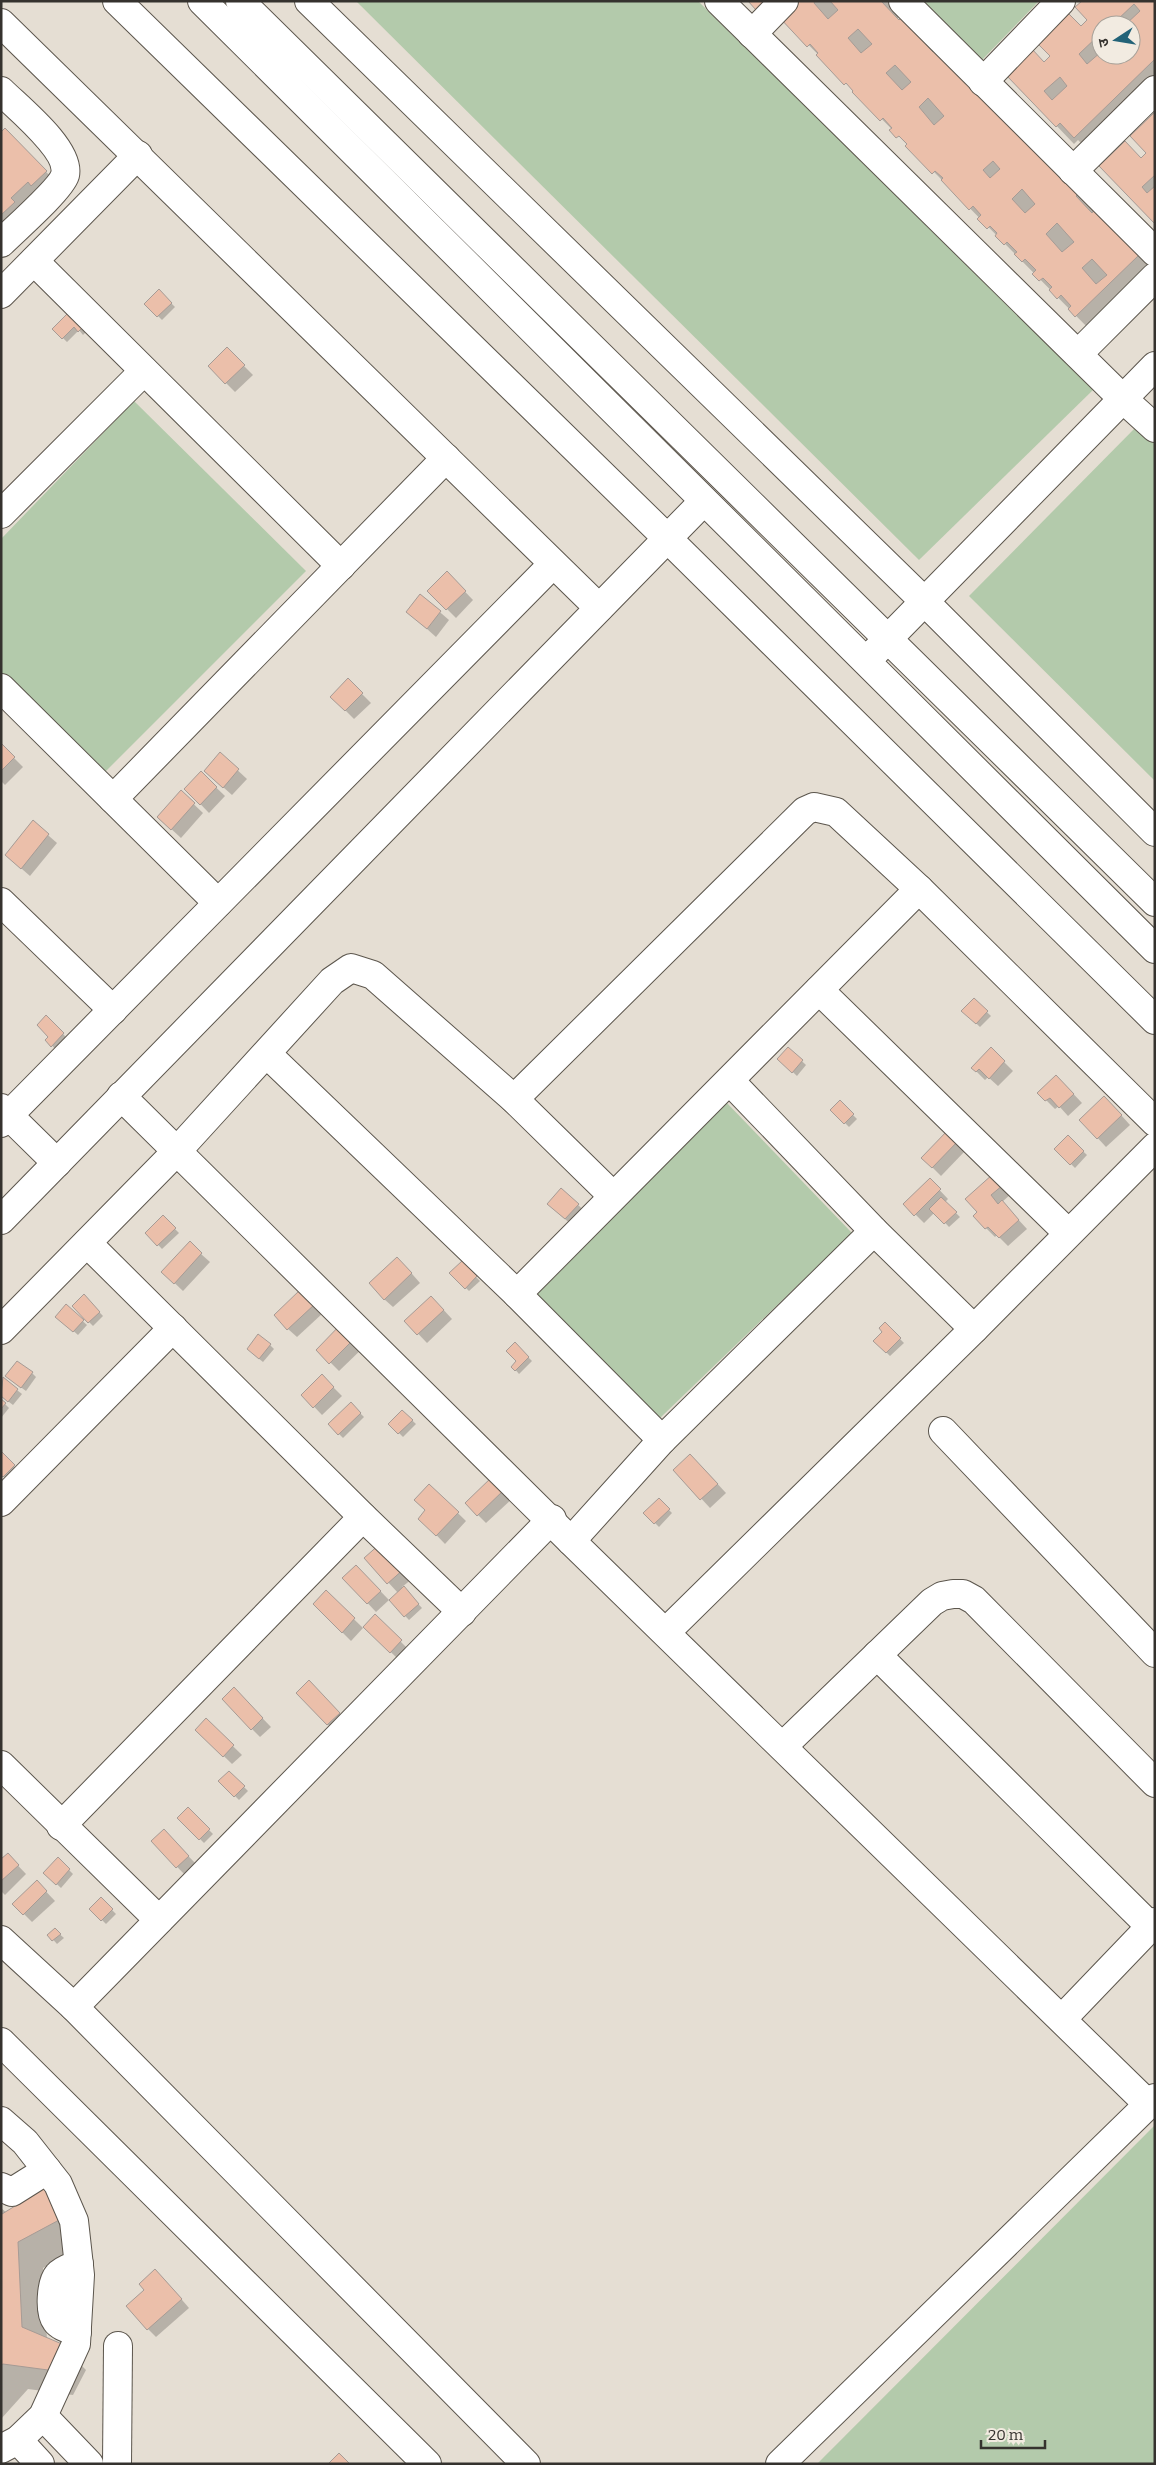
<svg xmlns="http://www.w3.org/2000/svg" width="1156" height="2465" viewBox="0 0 1156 2465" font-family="Bitter,'Noto Sans Devanagari',serif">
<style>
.green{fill:#b3caab}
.shadow{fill:#0003;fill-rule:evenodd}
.building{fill:#ebbfaa;stroke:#a69b95;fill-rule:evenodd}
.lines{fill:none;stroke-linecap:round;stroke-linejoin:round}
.minor-casing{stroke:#5c564d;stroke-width:30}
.minor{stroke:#fff;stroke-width:28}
</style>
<rect width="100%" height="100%" fill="#e5ded3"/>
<g class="green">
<path d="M356,1H698L1094,389L919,560Z"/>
<path d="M917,1H1039L979,63Z"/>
<path d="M134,401L306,571L104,773L1,673V539Z"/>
<path d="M1137,426L1155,444V781L969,596Z"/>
<path d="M725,1101L852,1233L660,1418L536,1294Z"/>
<path d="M1155,2125V2464H817Z"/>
</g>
<g class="shadow">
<path d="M750,1H889L902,14L897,19L899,21L903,17L1155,273L1094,334L783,19Z"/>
<path d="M1083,1H1155V93L1092,154L1078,140L1074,144L1008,75L1045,63L1089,20ZM1101,25H1131V55H1101Z"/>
<path d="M1155,114V223L1101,166L1141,159L1148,153Z"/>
<path d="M5,130L59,185L10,232L1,223V134Z"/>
<path d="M159,291L175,307L162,320L146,304Z"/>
<path d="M70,313L87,331L83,335L79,330L67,342L54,329Z"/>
<path d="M227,349L253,375L235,392L209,366Z"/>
<path d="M447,573L473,600L456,618L429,591Z"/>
<path d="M420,595L449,620L436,637L408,612Z"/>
<path d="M348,680L371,703L354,719L332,697Z"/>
<path d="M1,745L23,767L5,785L1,781Z"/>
<path d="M220,754L247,779L232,795L214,779Z"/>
<path d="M201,773L225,796L209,813L186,789Z"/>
<path d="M181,792L203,813L181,838L167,825Z"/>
<path d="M33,822L57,843L30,876L6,855Z"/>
<path d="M974,1000L991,1016L980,1027L963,1011Z"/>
<path d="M46,1017L67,1038L56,1050L47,1040L50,1037Z"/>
<path d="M788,1048L806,1065L797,1076L779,1059Z"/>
<path d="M991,1049L1013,1071L998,1086L988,1077L985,1080L973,1068Z"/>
<path d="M1065,1085L1082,1103L1068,1116L1059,1106L1055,1109L1039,1093Z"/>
<path d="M840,1102L857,1119L849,1127L832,1110Z"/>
<path d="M1113,1106L1130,1125L1106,1147L1081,1120Z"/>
<path d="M948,1132L966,1150L941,1176L923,1158Z"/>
<path d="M1068,1137L1087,1155L1075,1168L1056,1149Z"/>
<path d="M993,1176L1011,1194L1002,1202L1027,1229L1008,1246L997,1235L995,1237L986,1228L978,1212Z"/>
<path d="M930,1180L948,1199L945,1202L960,1217L949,1227L935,1212L924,1223L905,1204Z"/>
<path d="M578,1205L587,1213L574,1227L557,1212Z"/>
<path d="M163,1217L179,1233L162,1249L147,1233Z"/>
<path d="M201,1254L210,1262L183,1291L163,1272Z"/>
<path d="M462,1263L480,1281L469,1291L451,1273Z"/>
<path d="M406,1267L420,1283L393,1307L384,1299Z"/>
<path d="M301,1291L323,1313L297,1337L288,1329Z"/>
<path d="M84,1296L103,1316L93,1326L73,1306Z"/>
<path d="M66,1306L87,1325L78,1335L61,1320Z"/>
<path d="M440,1306L452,1319L427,1343L406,1321Z"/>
<path d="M344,1323L366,1345L339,1371L318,1350Z"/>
<path d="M885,1324L904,1343L890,1356L875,1341L884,1332Z"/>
<path d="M515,1344L532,1361L519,1374L513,1367L518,1361Z"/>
<path d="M270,1345L274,1349L263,1362L252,1353Z"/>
<path d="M32,1373L36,1377L26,1391L11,1380Z"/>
<path d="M322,1376L342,1396L322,1415L303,1395Z"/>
<path d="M3,1379L22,1394L13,1405L1,1396Z"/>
<path d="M1,1400L9,1408L1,1418Z"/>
<path d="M351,1404L364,1417L343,1438L329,1424Z"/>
<path d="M402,1411L416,1424L403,1437L390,1424Z"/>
<path d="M1,1453L18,1470L8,1480L1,1474Z"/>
<path d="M699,1464L726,1493L710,1508L675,1470Z"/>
<path d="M493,1478L513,1498L486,1523L466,1503Z"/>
<path d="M429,1485L466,1521L445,1544L420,1518L427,1510Z"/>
<path d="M659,1500L672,1513L659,1527L645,1513Z"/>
<path d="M381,1544L412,1579L402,1587L422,1608L409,1620L390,1600L398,1593L366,1558Z"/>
<path d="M356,1566L389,1600L376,1612L344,1578Z"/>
<path d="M326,1592L363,1628L351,1641L314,1604Z"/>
<path d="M375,1616L409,1650L399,1660L365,1627Z"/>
<path d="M309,1682L347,1722L336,1733L297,1693Z"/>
<path d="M243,1698L271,1727L260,1737L252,1729Z"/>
<path d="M206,1720L242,1755L232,1764L197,1730Z"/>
<path d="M229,1772L248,1791L239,1800L220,1781Z"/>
<path d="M188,1809L213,1834L204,1843L179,1818Z"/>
<path d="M164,1831L197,1865L186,1876L153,1842Z"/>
<path d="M8,1855L26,1874L5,1895L1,1891V1861Z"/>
<path d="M58,1859L73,1874L61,1888L45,1873Z"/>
<path d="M37,1882L55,1901L32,1922L14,1904Z"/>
<path d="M101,1899L116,1914L106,1924L91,1909Z"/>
<path d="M55,1930L64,1938L57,1944L49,1935Z"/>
<path d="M46,2189L85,2244L43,2268L47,2339L61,2345L86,2370L73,2395L28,2389L1,2419V2208L7,2213Z"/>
<path d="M164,2279L189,2308L156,2337L148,2329L146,2290Z"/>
</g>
<g class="building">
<path d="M748,1H766L756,10Z"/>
<path d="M795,1H815L814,3L828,19L838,10L830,1H881L899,20L903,15L918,31L916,33L933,52L938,48L1023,141L1026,138L1060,178L1062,176L1079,193L1076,196L1092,213L1094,210L1139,255L1075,317L1068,309L1071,306L1061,295L1057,299L1049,290L1052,287L1043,278L1039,281L1032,274L1036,270L1025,259L1022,262L1014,254L1017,252L1007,242L1004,245L995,236L997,233L990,226L987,229L977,219L981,215L973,206L969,210L941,180L943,178L935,171L932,174L905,146L907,144L899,136L896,138L889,130L892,128L883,118L880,121L852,92L853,91L846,83L844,85L816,55L818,53L810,44L807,47L779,17ZM858,29L872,44L861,53L848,38ZM895,65L911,82L902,90L886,73ZM928,98L944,116L934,125L919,107ZM993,161L1000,169L990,178L983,170ZM1022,189L1035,204L1025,213L1012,199ZM1057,223L1074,242L1062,252L1046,234ZM1092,259L1107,275L1096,284L1082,268Z"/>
<path d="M1082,1H1155V59L1074,138L1060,123L1056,127L1006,75L1032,49L1044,62L1050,56L1038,44L1069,14L1081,26L1087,20L1075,7ZM1134,4L1140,11L1125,25H1131V55H1101V52L1087,64L1079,54L1098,36L1101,39V25H1119L1116,21ZM1060,77L1067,86L1052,100L1044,91Z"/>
<path d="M1155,112V175L1142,187L1147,193L1155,186V224L1099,166L1125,141L1141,158L1146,153L1130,136Z"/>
<path d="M5,128L47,171L31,186L28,182L11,198L15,202L1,215V132Z"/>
<path d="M159,289L172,303L157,317L144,304Z"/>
<path d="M70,311L84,326L78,332L74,327L62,339L52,329Z"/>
<path d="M227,347L245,365L225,384L208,366Z"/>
<path d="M447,571L466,591L446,610L427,591Z"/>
<path d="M420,594L441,611L427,629L406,612Z"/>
<path d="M348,678L363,693L345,711L330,697Z"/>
<path d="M1,743L15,757L1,771Z"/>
<path d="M220,752L239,769L223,788L204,771Z"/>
<path d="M201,771L217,787L200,805L184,789Z"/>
<path d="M181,790L195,803L171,830L157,817Z"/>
<path d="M33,820L49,834L21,869L5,855Z"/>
<path d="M974,998L988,1011L976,1024L961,1011Z"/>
<path d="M46,1015L64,1033L51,1047L45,1040L48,1037L37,1025Z"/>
<path d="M788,1047L803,1060L792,1073L777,1059Z"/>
<path d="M991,1047L1005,1061L989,1079L979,1069L976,1072L971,1068Z"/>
<path d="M1056,1075L1074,1094L1059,1108L1050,1098L1045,1101L1037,1093Z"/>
<path d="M1104,1096L1122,1115L1097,1139L1079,1120Z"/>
<path d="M840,1100L854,1114L844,1124L830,1110Z"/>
<path d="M948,1130L959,1140L932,1168L921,1158Z"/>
<path d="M1068,1135L1084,1151L1070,1165L1054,1149Z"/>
<path d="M993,1174L1003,1185L991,1195L998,1204L1002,1200L1019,1220L999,1238L988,1227L985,1229L973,1216L977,1212L965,1199Z"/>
<path d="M930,1178L941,1189L914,1216L903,1204Z"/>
<path d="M561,1188L579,1204L565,1219L547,1204Z"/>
<path d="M941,1197L957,1212L944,1224L929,1209Z"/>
<path d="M163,1215L176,1228L157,1246L145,1233Z"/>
<path d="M190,1241L202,1253L174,1284L161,1272Z"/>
<path d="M397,1257L412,1273L384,1300L369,1283Z"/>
<path d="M462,1261L477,1276L465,1289L449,1273Z"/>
<path d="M301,1289L315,1304L287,1330L274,1315Z"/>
<path d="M84,1294L100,1312L88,1323L72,1306Z"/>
<path d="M431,1296L444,1310L417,1335L404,1321Z"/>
<path d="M66,1304L84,1320L73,1332L55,1317Z"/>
<path d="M344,1321L358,1335L329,1364L316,1350Z"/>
<path d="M885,1322L901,1338L886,1353L873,1341L882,1332L879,1328Z"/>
<path d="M258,1334L271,1344L259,1359L247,1349Z"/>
<path d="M515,1342L529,1357L515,1371L511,1367L516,1361L506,1351Z"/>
<path d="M17,1361L33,1372L21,1388L5,1376Z"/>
<path d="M322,1374L334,1387L313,1408L301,1395Z"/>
<path d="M3,1377L18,1389L8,1402L1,1396Z"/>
<path d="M1,1399L6,1403L1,1409Z"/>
<path d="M351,1402L361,1413L338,1435L328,1424Z"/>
<path d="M402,1410L413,1420L398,1434L388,1424Z"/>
<path d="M1,1451L15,1465L3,1477L1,1475Z"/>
<path d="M690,1454L718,1484L700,1500L673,1470Z"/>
<path d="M493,1476L505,1489L477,1516L465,1503Z"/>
<path d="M429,1484L459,1512L436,1536L418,1519L425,1510L414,1500Z"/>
<path d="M659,1498L670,1509L654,1524L643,1513Z"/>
<path d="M381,1543L404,1569L387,1584L364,1558Z"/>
<path d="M356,1565L381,1591L367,1604L342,1578Z"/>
<path d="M404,1586L419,1604L404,1617L389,1600Z"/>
<path d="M326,1590L355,1618L342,1633L313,1604Z"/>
<path d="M375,1614L402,1640L390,1653L363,1627Z"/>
<path d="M309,1680L340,1713L327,1725L296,1693Z"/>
<path d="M234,1687L263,1718L251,1730L222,1699Z"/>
<path d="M206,1718L234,1745L223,1757L195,1730Z"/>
<path d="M229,1771L245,1786L234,1797L218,1781Z"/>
<path d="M188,1807L210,1829L199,1840L177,1818Z"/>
<path d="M164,1829L189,1856L176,1868L151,1841Z"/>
<path d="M8,1853L19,1865L1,1881V1859Z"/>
<path d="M58,1857L70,1869L56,1885L43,1873Z"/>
<path d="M37,1880L47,1891L23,1915L12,1904Z"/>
<path d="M101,1897L113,1909L101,1921L89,1909Z"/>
<path d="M55,1928L61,1934L52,1941L47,1935Z"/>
<path d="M46,2187L61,2219L18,2242L22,2327L62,2344L48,2370L3,2364L1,2365V2213L2,2214Z"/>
<path d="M155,2269L182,2299L147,2330L126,2306L144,2290L139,2284Z"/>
<path d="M339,2453L350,2464H328Z"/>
</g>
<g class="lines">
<g class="minor-casing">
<g id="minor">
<path d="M117,1L667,538L1155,1020"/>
<path d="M202,1L1155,949"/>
<path d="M240,1L1155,902"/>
<path d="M309,1L924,601L1155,832"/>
<path d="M719,1L1123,399L1155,428"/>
<path d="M903,1L1155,252"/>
<path d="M1,23L599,608"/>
<path d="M752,34L784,1"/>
<path d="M983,82L1061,1"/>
<path d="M1,91C18,108 71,150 65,175C61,189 14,230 1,243"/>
<path d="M1073,171L1155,90"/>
<path d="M34,261L341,566"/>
<path d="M1,294L138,155"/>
<path d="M1078,354L1155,277"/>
<path d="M1,514L144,371"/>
<path d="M876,651L1155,366"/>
<path d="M1,688L218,903"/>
<path d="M113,799L446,458"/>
<path d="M1,902L113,1010"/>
<path d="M819,990L1068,1233"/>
<path d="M267,1054L517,1294L662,1440"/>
<path d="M730,1081L874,1231L974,1329"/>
<path d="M121,1096L571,1541L1148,2104"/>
<path d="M514,1099L805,811L814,807L836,812L919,889L1155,1122"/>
<path d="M1,1108L57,1163"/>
<path d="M1,1123L553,564"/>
<path d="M1,1220L703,502"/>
<path d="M87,1243L363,1517L462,1612"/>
<path d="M517,1294L919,889"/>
<path d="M1,1330L177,1151L332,981L351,968L373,975L514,1099L613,1196"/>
<path d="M943,1431L1155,1653"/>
<path d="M1,1502L173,1328"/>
<path d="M571,1541L662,1440L874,1231"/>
<path d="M667,1631L974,1329L1155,1147"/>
<path d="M877,1655L1151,1927"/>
<path d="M783,1746L932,1602L942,1596L953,1594H963L974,1600L1155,1783"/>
<path d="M1,1765L159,1920"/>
<path d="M61,1826L363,1517"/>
<path d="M1,1940L74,2007L526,2464"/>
<path d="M74,2007L552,1519"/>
<path d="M1062,2019L1155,1922"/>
<path d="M1,2042L427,2464"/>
<path d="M1,2121L25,2142L58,2184L74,2221L80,2275L76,2344L43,2416L18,2440L1,2449"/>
<path d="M1,2187L12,2192L47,2170"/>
<path d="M77,2332C70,2329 60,2327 56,2321C49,2312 51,2283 58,2275C63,2269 72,2267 79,2264"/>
<path d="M43,2416L89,2464"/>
<path d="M18,2440L40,2464"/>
<path d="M117,2464L118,2346"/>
<path d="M780,2464L1155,2098"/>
</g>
</g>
<use href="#minor" class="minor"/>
</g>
<rect width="1156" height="2465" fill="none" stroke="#35322e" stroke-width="5"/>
<g transform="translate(1116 40) rotate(258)"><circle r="24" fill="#f2ebe1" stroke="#a6a199"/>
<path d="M0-4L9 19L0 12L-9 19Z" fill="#236378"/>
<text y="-8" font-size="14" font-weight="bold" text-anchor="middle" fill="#35322e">उ</text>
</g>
<path d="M981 2440v8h64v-8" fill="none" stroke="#35322e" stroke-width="2.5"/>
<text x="988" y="2440" font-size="15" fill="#35322e" stroke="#f2ebe1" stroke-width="4" paint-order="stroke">20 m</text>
</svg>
